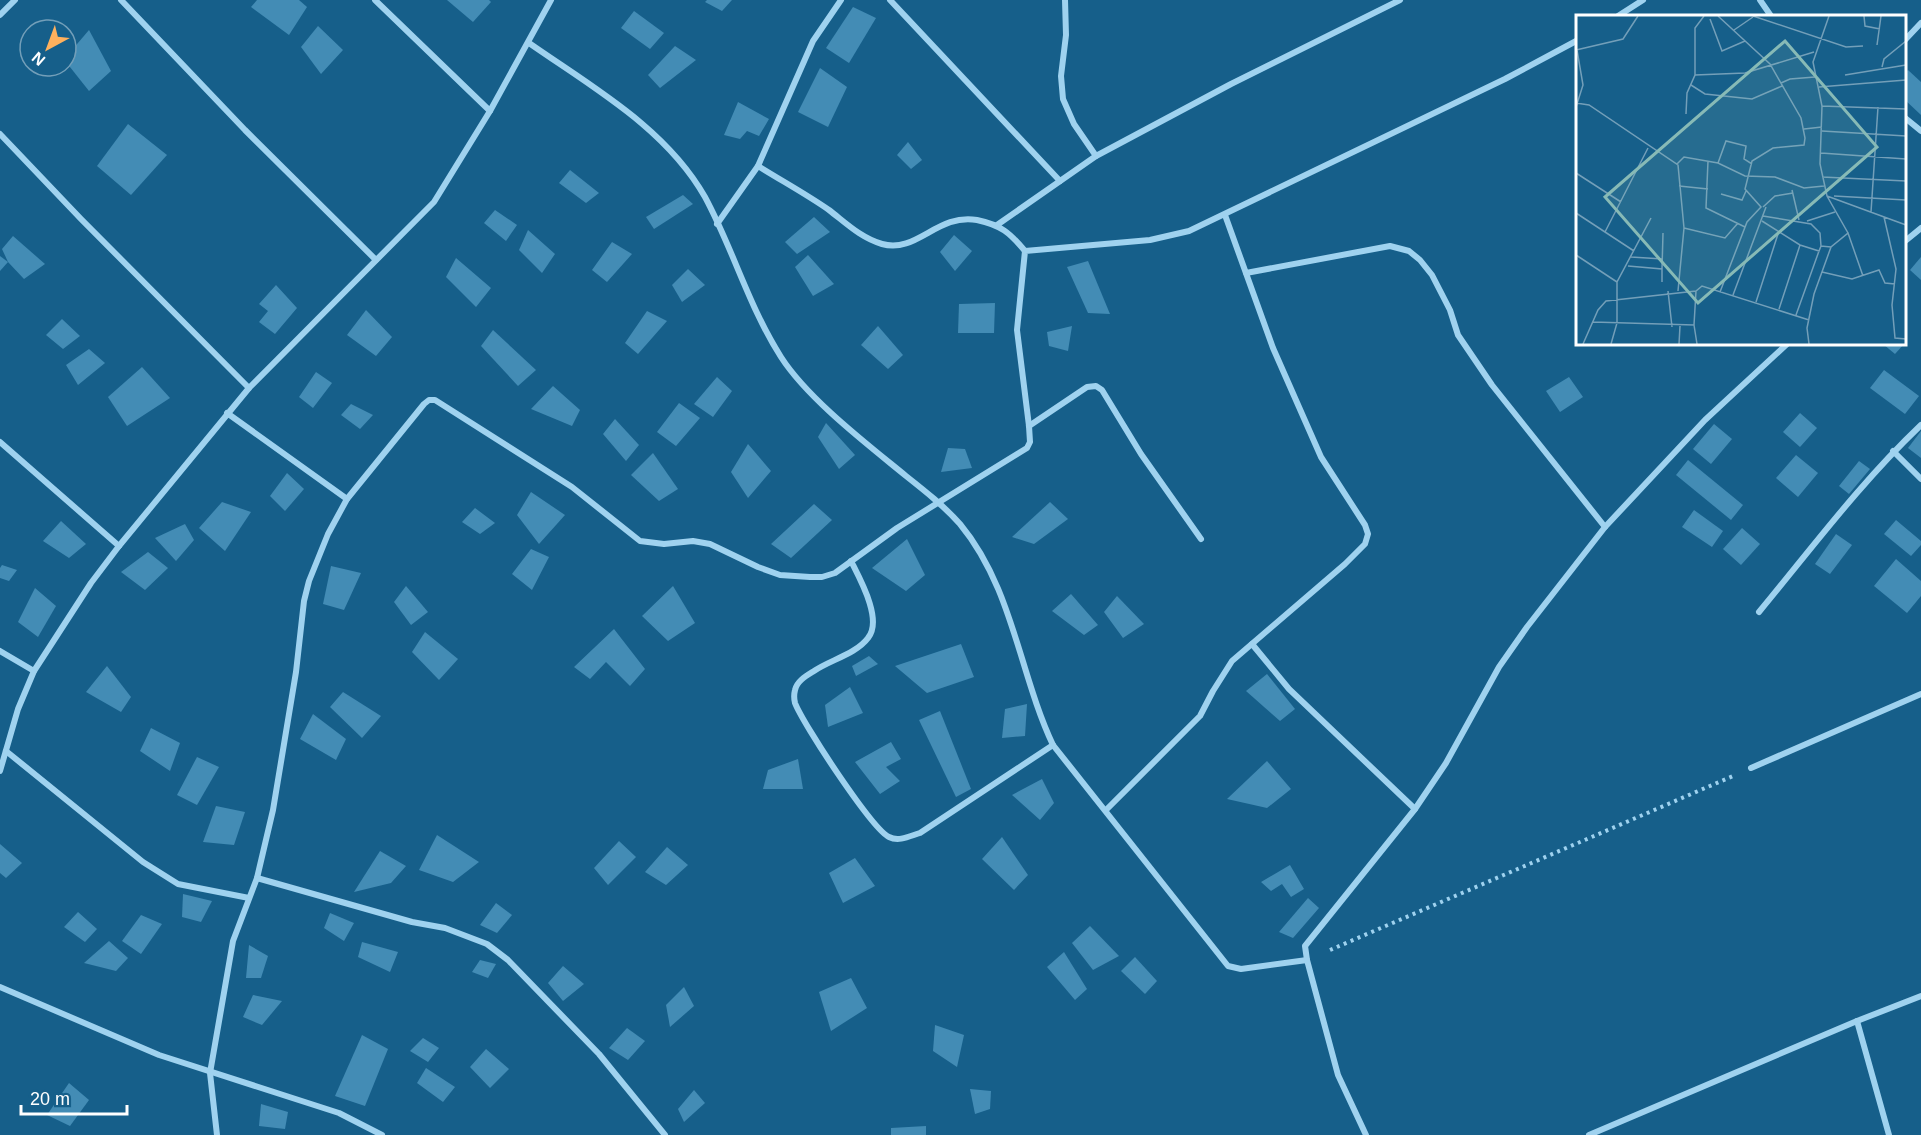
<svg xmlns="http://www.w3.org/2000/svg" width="1921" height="1135" viewBox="0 0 1921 1135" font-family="Arial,sans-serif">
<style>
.building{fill:#438cb5}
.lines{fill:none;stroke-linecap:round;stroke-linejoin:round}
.path{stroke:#9fd2ef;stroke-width:4;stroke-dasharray:3 4.5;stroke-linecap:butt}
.minor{stroke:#9fd2ef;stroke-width:6}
.inset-road{fill:none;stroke:#739fb9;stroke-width:1.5}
.view{fill:#87bab6;fill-opacity:0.15;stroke:#87bab6;stroke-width:3}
.inset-edge{fill:none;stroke:#fff;stroke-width:3}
</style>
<rect width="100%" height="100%" fill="#165f8a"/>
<g class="building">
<path d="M257,0H299L307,7L289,35L251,7Z"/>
<path d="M447,0H489L491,2L473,22Z"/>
<path d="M707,0H732L722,11L705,2Z"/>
<path d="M853,7L876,18L849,63L826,48Z"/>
<path d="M634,11L664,33L650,49L621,28Z"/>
<path d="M318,26L343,50L321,74L301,47Z"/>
<path d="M89,30L111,71L89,91L66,62V57Z"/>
<path d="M675,46L696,60L660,88L648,75Z"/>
<path d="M820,68L847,87L828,127L798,112Z"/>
<path d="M1908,70L1921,82V115L1904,99V74Z"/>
<path d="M738,102L769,119L759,136L747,131L740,139L724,135Z"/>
<path d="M128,124L167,155L131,195L97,166Z"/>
<path d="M908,142L922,160L911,169L897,155Z"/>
<path d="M570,170L599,193L586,203L559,183Z"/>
<path d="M683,195L693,204L654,229L646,217Z"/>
<path d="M495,210L517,225L506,241L484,223Z"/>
<path d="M814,217L830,232L797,254L785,242Z"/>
<path d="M528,230L555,254L542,273L519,250Z"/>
<path d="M954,235L972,251L955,271L940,252Z"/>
<path d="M13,236L45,264L24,279L8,262L2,249Z"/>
<path d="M612,242L632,254L607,282L592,270Z"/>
<path d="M808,255L834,284L813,296L795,267Z"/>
<path d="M0,256L8,262L0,271Z"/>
<path d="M1921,257V280L1910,270Z"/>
<path d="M456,258L491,288L476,307L446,277Z"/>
<path d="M1088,261L1110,314L1088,313L1067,267Z"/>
<path d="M688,269L705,285L682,302L672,285Z"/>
<path d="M276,285L297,308L275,334L259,322L268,311L259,304Z"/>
<path d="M995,303L994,333H958L959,304Z"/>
<path d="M366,310L392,337L376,356L347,335Z"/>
<path d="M647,311L667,321L638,354L625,343Z"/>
<path d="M62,319L80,336L63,349L46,335Z"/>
<path d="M878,326L903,355L888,369L861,345Z"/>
<path d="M1072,326L1068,351L1049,346L1047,332Z"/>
<path d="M493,330L536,370L518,386L481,346Z"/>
<path d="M1883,344H1904L1895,354Z"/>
<path d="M89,349L105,363L78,385L66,365Z"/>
<path d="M142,367L170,398L127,426L108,397Z"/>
<path d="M1884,370L1919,396L1905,414L1870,388Z"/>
<path d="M316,372L332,383L313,408L299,397Z"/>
<path d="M717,377L732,391L713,417L694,404Z"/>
<path d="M1569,377L1583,397L1560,412L1546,391Z"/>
<path d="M553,386L580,410L572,426L531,409Z"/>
<path d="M679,403L700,418L676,446L657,432Z"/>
<path d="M351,404L373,415L360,429L341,415Z"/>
<path d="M1800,413L1817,428L1800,447L1783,432Z"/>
<path d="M615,419L639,445L626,461L603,434Z"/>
<path d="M826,423L855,455L839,469L818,437Z"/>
<path d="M1714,424L1732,439L1711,464L1693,449Z"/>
<path d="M1921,431V458L1908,448Z"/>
<path d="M748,444L771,471L748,498L731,472Z"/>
<path d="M948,448L965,449L972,468L941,472Z"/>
<path d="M653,453L678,489L659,501L631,475Z"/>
<path d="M1796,455L1818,473L1798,497L1776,478Z"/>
<path d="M1688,460L1743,505L1731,520L1676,475Z"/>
<path d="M1859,461L1870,469L1849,494L1839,486Z"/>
<path d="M287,473L304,489L285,511L270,496Z"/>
<path d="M531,492L565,515L539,544L517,515Z"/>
<path d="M222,502L251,512L225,551L199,528Z"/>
<path d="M1050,502L1068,519L1034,544L1012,537Z"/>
<path d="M814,504L832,520L791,558L771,544Z"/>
<path d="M475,508L495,523L480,534L462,522Z"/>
<path d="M1694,510L1723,531L1712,547L1682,527Z"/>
<path d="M1896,520L1921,541V545L1911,556L1884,534Z"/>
<path d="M61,521L86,544L69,558L43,541Z"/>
<path d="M185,524L194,540L176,561L155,538Z"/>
<path d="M1742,528L1760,544L1741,565L1723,549Z"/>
<path d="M1836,534L1852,545L1830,574L1815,564Z"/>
<path d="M907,539L925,575L906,591L872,568Z"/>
<path d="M531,549L549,557L532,590L512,574Z"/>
<path d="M148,552L168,568L145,590L121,572Z"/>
<path d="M1896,559L1921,581V596L1907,613L1874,586Z"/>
<path d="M2,565L17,570L9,581L0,578V568Z"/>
<path d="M331,566L361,573L344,610L323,604Z"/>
<path d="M406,586L428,612L411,625L394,602Z"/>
<path d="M673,586L695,623L668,641L642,616Z"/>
<path d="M35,588L56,606L38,637L18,622Z"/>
<path d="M1071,594L1098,625L1084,635L1052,611Z"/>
<path d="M1117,596L1144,624L1123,638L1104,612Z"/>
<path d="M614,629L645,669L630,686L606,662L590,679L574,667Z"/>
<path d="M425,632L458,659L439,680L412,652Z"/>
<path d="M961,644L974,677L927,693L895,666Z"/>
<path d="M869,656L878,664L856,676L852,666Z"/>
<path d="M107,666L131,697L121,712L86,692Z"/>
<path d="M1267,674L1295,709L1280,721L1246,691Z"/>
<path d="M850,687L863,713L828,727L825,705Z"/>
<path d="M343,692L381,716L362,738L330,707Z"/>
<path d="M1027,704L1025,736L1002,738L1005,709Z"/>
<path d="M940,711L971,789L956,797L919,720Z"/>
<path d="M313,714L346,739L336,760L300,739Z"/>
<path d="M151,728L180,743L170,771L140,751Z"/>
<path d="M891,742L901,759L886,767L900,781L880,794L855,762Z"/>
<path d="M197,757L219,767L197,805L177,795Z"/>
<path d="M798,759L803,789H763L768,770Z"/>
<path d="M1267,761L1291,789L1267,808L1227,799Z"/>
<path d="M1042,779L1054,803L1040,820L1012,795Z"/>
<path d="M216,806L245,812L234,845L203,842Z"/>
<path d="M437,835L479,862L453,882L419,870Z"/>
<path d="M1002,837L1028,875L1014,890L982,859Z"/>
<path d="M619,841L636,857L608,885L594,868Z"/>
<path d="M0,844L22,863L6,878L0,873Z"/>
<path d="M667,847L688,865L666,885L645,872Z"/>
<path d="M380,851L406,866L391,883L354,892Z"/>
<path d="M855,858L875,886L843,903L829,873Z"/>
<path d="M1290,865L1304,889L1291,897L1282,884L1271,891L1261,882Z"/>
<path d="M183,894L212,901L201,922L182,917Z"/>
<path d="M1308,898L1319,908L1293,938L1279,932Z"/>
<path d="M496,903L512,915L497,933L480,925Z"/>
<path d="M78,912L97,929L85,942L64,927Z"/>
<path d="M330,913L354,923L344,941L324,928Z"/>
<path d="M141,915L162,924L141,954L122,941Z"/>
<path d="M1090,926L1119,956L1093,970L1072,943Z"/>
<path d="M109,941L128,958L116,971L84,963Z"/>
<path d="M362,942L398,952L390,972L358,957Z"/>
<path d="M249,945L268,956L261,978H246Z"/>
<path d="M1064,952L1087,989L1075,1000L1047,967Z"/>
<path d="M1135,957L1157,981L1145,994L1121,971Z"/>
<path d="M480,960L496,964L488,978L472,972Z"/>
<path d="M563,966L584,984L563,1001L548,983Z"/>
<path d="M851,978L867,1008L831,1031L819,992Z"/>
<path d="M684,987L694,1006L670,1027L666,1005Z"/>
<path d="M253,995L282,1001L262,1025L243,1017Z"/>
<path d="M935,1025L964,1035L957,1067L933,1051Z"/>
<path d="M627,1028L645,1041L628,1060L609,1048Z"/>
<path d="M362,1035L388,1049L365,1106L335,1096Z"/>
<path d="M423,1038L439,1048L428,1062L410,1051Z"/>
<path d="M486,1049L509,1069L490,1088L470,1067Z"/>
<path d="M426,1068L455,1087L443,1102L417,1083Z"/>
<path d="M69,1083L89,1100L70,1126L47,1115Z"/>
<path d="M970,1089L991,1091L990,1109L975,1114Z"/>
<path d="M694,1090L705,1103L684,1122L678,1109Z"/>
<path d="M261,1104L288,1112L285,1129L259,1126Z"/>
<path d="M926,1126V1135H891V1128Z"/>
</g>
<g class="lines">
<path class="path" d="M1330,950L1733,776"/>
<g class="minor">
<path d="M121,0L245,130L376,260"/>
<path d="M375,0L490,111"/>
<path d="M890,0L1060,181"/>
<path d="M1065,0L1066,35L1061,76L1063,99L1074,124L1096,156"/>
<path d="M1760,0L1771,16"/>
<path d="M0,15L15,0"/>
<path d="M1618,16L1643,0"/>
<path d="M1904,41L1921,23"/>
<path d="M529,43C592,87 666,128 705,197C733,249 749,307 781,357C808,399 867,444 906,476C925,491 944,506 960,524C1013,588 1019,673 1053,745L1228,966L1241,969L1307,960"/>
<path d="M1904,117L1921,131"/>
<path d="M0,134L81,219L249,388"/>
<path d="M758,166C782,181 806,194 829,210C846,223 861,238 882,244C917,254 937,213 977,220C1001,225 1010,233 1025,251"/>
<path d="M717,224L758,166L813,41L841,0"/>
<path d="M997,225L1096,156L1231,84L1400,0"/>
<path d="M1904,242L1921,228"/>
<path d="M1246,273L1390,246L1409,251L1420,260L1432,275L1450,310L1458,335L1492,385L1605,527"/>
<path d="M227,413L347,499"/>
<path d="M1029,426L1087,387L1096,386L1102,390L1141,454L1201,539"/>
<path d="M0,442L119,546"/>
<path d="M1893,451L1921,479"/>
<path d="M851,561C860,579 883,620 868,638C856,654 830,660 814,671C806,676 797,681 795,690C794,694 794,699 795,703C803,724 872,829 889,837C899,842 910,836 920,833L1053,745"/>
<path d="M1759,612C1812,548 1861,482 1921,425"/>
<path d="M1252,644L1289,689L1415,809"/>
<path d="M0,651L34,671"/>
<path d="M6,751L143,862L178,884L249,898"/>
<path d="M1751,768L1921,694"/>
<path d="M0,771L18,709L34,671L91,583L119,546L249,388L434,202L490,111L551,0"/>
<path d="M1106,810L1200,716L1213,691L1232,661L1345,564L1365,544L1368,534L1365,525L1321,457L1273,348L1225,215"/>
<path d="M257,878L412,922L445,928L487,944L508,960L599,1054L665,1135"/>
<path d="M0,987L159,1055L339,1113L382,1135"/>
<path d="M1857,1021L1889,1135"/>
<path d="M217,1135L210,1073L233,941L257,878L273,810L296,672L304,601L309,581L328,534L347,499L424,404L429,400H435L572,487L640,541L664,544L693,541L710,544L758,567L780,575L810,577H822L835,573L897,528L1027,448L1030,442L1029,426L1017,330L1025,251L1150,240L1189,231L1505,79L1578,40"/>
<path d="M1366,1135L1338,1075L1307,960L1305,946L1415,809L1446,763L1499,667L1527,627L1605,527L1705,420L1787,344"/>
<path d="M1589,1135L1857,1021L1921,996"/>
</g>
</g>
<g transform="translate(1576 15)">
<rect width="330" height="330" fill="#165f8a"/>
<path class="inset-road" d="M142,1L194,49L225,103L229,123L228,130L197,133L176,146L169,174L185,192L171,207L144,277M177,1L270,32L287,31M288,1L289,11L304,14M134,4L146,36L169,26M158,15L177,2M301,30L305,1M0,35L47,24L62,1M306,52L308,44L330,26M119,60L169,58L238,37M269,60L330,50M205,68L214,64L239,62M115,70L129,79L176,84L206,71M243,72L330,65M0,88L13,90L102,150L108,213L102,276M246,91L330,94M0,92L7,70L1,35M110,99L111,78L119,60V13L128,1M228,114L246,112M246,116L330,121M245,138L330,144M132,146L130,193L169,212M142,148L150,126L170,131L168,144L176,149M101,149L108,142L142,148L169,161L199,162L228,173L248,171M0,158L45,187M246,162L330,166M103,171L132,174M216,175L223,205M145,179L166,185L170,176M251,181L330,210M258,181L330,185M187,192L199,181L217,178M295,197L302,92M0,198L58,236M187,201L235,209L244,218L245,231M308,202L320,254L316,290L319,323L330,324M186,206L224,230L243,236L245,231L255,232M231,206L259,197M330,210V246M108,213L149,223L162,208M29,217L72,133M272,218L287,261M0,240L41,267M55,242L87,244M52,251L86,254V267M86,254L87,218M246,257L276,264L303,255L309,268L319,269M92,276L96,312M157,280L190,192M180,287L202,219M203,294L224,230M220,300L243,236M17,307L118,310L120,276M118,310L121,329M7,329L22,295L30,286L120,276L126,271L233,305M35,329L41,308V267L75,203M103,329L104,311M233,329L231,313L238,279L255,232L272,218L251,181L244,149L246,91L237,47L253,1"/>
<path class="view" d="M209,26L301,132L122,288L29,182Z"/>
<rect width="330" height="330" class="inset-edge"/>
</g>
<g transform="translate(48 48) rotate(221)"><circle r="28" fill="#165f8a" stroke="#739fb9" stroke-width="1.5"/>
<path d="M0-4.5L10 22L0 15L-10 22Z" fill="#ffb15d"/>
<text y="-9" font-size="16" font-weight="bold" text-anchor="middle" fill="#ffffff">N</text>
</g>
<path d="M21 1105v9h106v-9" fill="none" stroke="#ffffff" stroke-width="3"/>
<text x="30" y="1105" font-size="18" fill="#ffffff" stroke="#165f8a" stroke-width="4.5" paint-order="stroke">20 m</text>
</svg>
